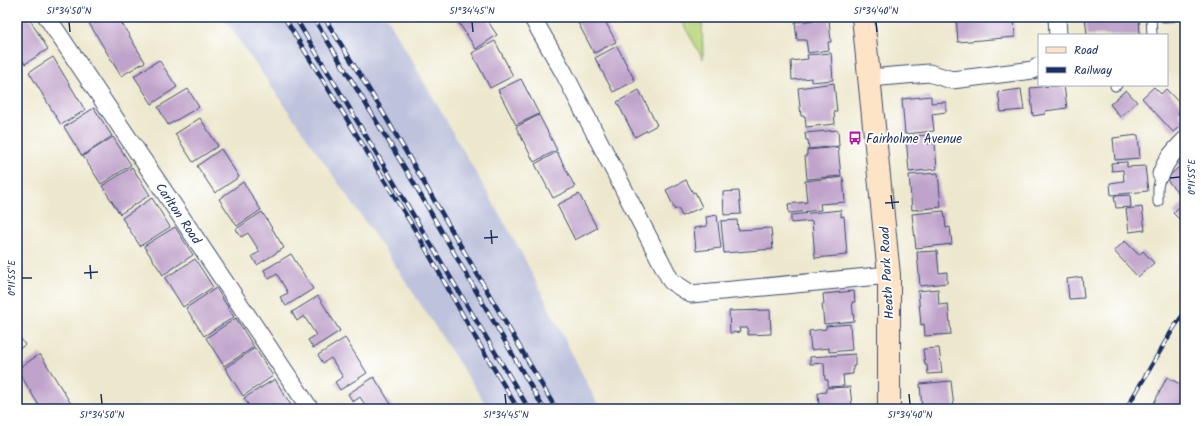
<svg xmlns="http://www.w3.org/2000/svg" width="1202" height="426" viewBox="0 0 1202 426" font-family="Kalam,sans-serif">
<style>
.industrial{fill:#bec3dd}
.green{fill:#bad57a;stroke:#6a826c}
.building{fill:#c0a3cb}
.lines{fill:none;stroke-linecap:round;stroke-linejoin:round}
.lane-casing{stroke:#3a4b6f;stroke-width:11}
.street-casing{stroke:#3a4b6f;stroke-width:19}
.secondary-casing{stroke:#3a4b6f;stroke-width:24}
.lane{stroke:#fff;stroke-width:9}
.street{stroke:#fff;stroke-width:17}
.secondary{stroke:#fee4c6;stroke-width:22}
.rail-casing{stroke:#1b2f5e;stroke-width:4.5}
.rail{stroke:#fff;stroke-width:3;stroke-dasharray:9;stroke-linecap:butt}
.ticks{fill:none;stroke:#1b2f5e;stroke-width:1.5}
.labels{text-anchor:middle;stroke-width:3.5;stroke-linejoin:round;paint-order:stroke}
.poi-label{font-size:13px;fill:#1b2f5e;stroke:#fff;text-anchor:start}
.street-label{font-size:13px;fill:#1b2f5e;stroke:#fff}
.neatline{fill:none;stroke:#1b2f5e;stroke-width:1.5}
.ticks-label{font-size:10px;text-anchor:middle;fill:#1b2f5e}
</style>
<rect width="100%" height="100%" fill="#fff"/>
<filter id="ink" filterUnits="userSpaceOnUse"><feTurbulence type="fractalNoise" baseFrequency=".025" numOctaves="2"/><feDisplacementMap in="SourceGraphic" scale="8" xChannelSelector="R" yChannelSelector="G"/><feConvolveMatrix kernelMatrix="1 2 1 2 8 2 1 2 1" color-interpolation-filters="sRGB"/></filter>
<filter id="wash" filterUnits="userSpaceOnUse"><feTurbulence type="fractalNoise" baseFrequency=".012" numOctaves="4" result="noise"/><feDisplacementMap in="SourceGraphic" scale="16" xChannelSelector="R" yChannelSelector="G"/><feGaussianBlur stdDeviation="0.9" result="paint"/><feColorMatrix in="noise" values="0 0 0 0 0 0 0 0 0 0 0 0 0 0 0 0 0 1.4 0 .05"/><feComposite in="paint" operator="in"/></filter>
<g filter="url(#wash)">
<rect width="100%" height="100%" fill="#ede8cd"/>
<path class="industrial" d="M223,17H387L520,250L600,409H489L391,259Z"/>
<path class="green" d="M679,17H702L703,59Z"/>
<g id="blocks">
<g class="building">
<path d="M17,17H28L48,49L25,64L17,51Z"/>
<path d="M99,17H118L145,62L121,76L89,23Z"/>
<path d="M455,17H485L497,35L476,49Z"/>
<path d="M579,17H603L616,42L594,53L576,19Z"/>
<path d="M956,17H1014L1015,37L958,42Z"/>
<path d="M1085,17H1139L1140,35H1087Z"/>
<path d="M1161,17H1174L1175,21L1162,22Z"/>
<path d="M829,19L831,42H828L829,50L808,53L806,40H797L795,22Z"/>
<path d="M495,41L513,76L490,88L472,53Z"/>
<path d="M617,46L635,81L613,92L595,58Z"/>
<path d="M831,53L833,80L811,82V78L792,80L791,61L808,59L807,55Z"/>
<path d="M53,57L85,110L61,125L29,72Z"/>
<path d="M159,60L177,87L152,104L134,76Z"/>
<path d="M521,79L539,114L516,125L498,90Z"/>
<path d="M834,83L837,112H834L835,124L806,127L805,116H801L798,88Z"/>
<path d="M1064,85L1067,108L1045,111V114L1033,116L1030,88Z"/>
<path d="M1154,87L1161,94L1166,89L1184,108L1178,113L1185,122L1173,132L1142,98Z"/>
<path d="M188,89L199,107L168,125L158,107Z"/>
<path d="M1021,89L1024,110L1001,112L998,92Z"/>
<path d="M639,90L657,125L635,137L617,102Z"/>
<path d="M1126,90L1137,102L1120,117L1110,104Z"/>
<path d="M931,96V103L946,102V112L932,114L934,131L905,134L902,99Z"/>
<path d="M94,108L112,136L82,156L64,127Z"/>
<path d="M539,115L557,150L534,162L516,127Z"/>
<path d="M200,118L218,146L193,162L175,134Z"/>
<path d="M838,130L839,146L809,149L808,140H806L805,133Z"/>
<path d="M927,135L928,144L935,143L937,169L909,172L906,137Z"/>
<path d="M1138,135L1140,158L1115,160L1113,138Z"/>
<path d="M113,137L131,165L101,184L83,156Z"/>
<path d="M838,147L841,176L807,179L805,156L807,155V150Z"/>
<path d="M1185,148V195L1182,197L1166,179L1180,166L1174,159Z"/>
<path d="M221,149L239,177L215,193L197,166Z"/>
<path d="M557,152L575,187L553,198L535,164Z"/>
<path d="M1127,162V167L1145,166L1148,191L1111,195L1110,183L1124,181L1123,170L1112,171L1111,163Z"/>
<path d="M132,167L150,195L120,214L102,186Z"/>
<path d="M938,173L941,207L912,210L909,175Z"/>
<path d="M843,177L845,202L820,204L821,210L789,213L788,204L807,202L805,181Z"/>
<path d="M686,180L693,193L695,192L702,207L682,216L678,208L675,210L666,190Z"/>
<path d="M243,182L261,210L237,226L219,199Z"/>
<path d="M739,191L741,214L724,215L723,192Z"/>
<path d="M579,194L597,228L575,240L557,205Z"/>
<path d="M1130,195L1131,207L1116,208L1114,196Z"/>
<path d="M152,198L170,227L140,246L122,218Z"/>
<path d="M1183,203L1185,205V225L1173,213Z"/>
<path d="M1142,207L1145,230L1129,232L1126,209Z"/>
<path d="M841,210V217L844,216L847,255L815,258L812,221L791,223V215Z"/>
<path d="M944,211L946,228L950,227L952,244L916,248L912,214Z"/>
<path d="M262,212L284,248L257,265L252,256L260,252L248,233L241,237L236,229Z"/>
<path d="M717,215L721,248L696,251L694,228L707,226L706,217Z"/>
<path d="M737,220L738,230L771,228L773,249L724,253L721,221Z"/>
<path d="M175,227L193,255L163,275L144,246Z"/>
<path d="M1125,241L1139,255L1143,251L1154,263L1138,277L1114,251Z"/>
<path d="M937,251L939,273L947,272V283L920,286L917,252Z"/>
<path d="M291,254L313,289L286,306L280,297L288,293L277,274L269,279L264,270Z"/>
<path d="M195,259L213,287L183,307L165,278Z"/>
<path d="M1082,277L1084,298L1069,299L1067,279Z"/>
<path d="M216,288L234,317L204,336L186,308Z"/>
<path d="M938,289L939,305L948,304L951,334L925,336L924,324L921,325L918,291Z"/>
<path d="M854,291L855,302H852L854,321L824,324L822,304H824L823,294Z"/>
<path d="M318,296L340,331L313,348L308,340L316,335L304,316L297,321L292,312Z"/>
<path d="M770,310L771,334L748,335V328H739L740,332L730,333L729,311Z"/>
<path d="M236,318L254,347L224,366L206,338Z"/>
<path d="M850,324L852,350L829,352V348L811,350L809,331L826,329V326Z"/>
<path d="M17,333L25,345L17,350Z"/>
<path d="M345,338L367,373L340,390L335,382L343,377L331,358L323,363L318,355Z"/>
<path d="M255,348L273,376L243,396L225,368Z"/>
<path d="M939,348L942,373L928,374L927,365H925L923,349Z"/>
<path d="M40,354L73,407L69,409H41L17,369Z"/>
<path d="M855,354V366H853V374L843,375L844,386L828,387V380H825L824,363L810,364V357Z"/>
<path d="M374,377L394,409H368L360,397L353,402L348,394Z"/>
<path d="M1167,377L1185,387V409H1151Z"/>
<path d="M275,379L292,407L289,409H251L244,398Z"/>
<path d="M951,381L954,408L922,409L920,384Z"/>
<path d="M850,387L852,406L828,407V405L819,406L818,393L826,392V388Z"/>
</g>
</g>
</g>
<g filter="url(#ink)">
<use href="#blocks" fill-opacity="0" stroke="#3a4b6f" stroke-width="1"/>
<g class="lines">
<g class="lane-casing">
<g id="lane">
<path d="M1151,17L1152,35"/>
<path d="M1115,86L1117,85"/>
<path d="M1158,202V187L1161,174"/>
</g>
</g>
<g class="street-casing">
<g id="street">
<path d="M47,17L310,409"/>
<path d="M532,17L564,73L671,281L691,294L889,275"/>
<path d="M1057,17L1058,35"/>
<path d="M869,78L929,73L952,80L1033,70L1039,66"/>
<path d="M1161,174C1166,160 1174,151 1185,140"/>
</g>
</g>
<g class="secondary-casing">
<path id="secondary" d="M863,17L889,275V409"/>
</g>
<use href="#lane" class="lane"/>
<use href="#street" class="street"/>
<use href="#secondary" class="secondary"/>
<g class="rail-casing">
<g id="rail">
<path d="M284,17L417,233L475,337L518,409"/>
<path d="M295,17L529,409"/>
<path d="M313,17L412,180L544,409"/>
<path d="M324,17L378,104L556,409"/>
<path d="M1126,409L1173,329L1185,312"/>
</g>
</g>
<use href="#rail" class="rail"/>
</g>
</g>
<path class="ticks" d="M69,22L70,32M472,22L473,32M876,22L877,32M1170,178L1180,177M891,195L893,209M885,203L899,202M491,230L492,244M484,238L498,237M90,265L91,279M84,273L98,272M22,278H32M101,394L102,404M505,394L506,404M909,394L910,404"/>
<defs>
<g id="bus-bare" transform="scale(1.08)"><path d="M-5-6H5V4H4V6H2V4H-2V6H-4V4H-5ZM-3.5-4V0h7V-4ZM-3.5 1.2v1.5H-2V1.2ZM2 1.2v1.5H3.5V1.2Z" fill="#b5179e" stroke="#fff" stroke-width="2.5" paint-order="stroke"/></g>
</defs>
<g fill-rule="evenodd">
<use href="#bus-bare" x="855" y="138"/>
</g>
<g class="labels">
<g class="poi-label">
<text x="866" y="143">Fairholme Avenue</text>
</g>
<g class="street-label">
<text transform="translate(179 213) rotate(56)" y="5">Carlton Road</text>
<text transform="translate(886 273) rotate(-93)" y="5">Heath Park Road</text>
</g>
</g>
<rect width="1202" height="426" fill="none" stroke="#fff" stroke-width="44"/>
<rect x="1038" y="34" width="130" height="52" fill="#ffffff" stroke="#a4acbf"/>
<rect x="1046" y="47" width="20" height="6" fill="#fee4c6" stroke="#a4acbf"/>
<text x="1074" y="54" font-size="12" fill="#1b2f5e">Road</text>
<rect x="1046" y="67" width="20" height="6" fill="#1b2f5e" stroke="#a4acbf"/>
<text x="1074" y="74" font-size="12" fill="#1b2f5e">Railway</text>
<rect x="22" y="22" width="1158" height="382" class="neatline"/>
<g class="ticks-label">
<text x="69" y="14">51°34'50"N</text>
<text x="472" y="14">51°34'45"N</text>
<text x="876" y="14">51°34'40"N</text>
<text transform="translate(1191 177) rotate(-90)" y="4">0°11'55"E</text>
<text transform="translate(11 278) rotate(-90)" y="4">0°11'55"E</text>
<text x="102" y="418">51°34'50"N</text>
<text x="506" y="418">51°34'45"N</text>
<text x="910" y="418">51°34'40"N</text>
</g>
</svg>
